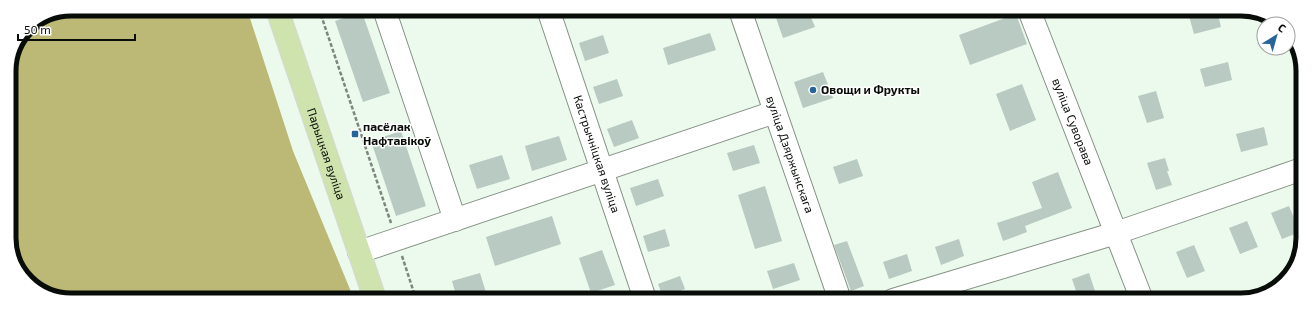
<svg xmlns="http://www.w3.org/2000/svg" width="1312" height="309" viewBox="0 0 1312 309" font-family="'Exo 2',sans-serif">
<style>
.forest{fill:#bcb977}
.building{fill:#b8cac2}
.lines{fill:none;stroke-linecap:round;stroke-linejoin:round}
.minor-casing{stroke:#859286;stroke-width:24}
.major-casing{stroke:#d8d8d8;stroke-width:24}
.path{stroke:#7d867e;stroke-width:2.5;stroke-dasharray:4 2;stroke-linecap:butt}
.minor{stroke:#fff;stroke-width:22}
.major{stroke:#cee3ad;stroke-width:22}
.poi-dot{fill:#25659b;stroke:#fff;stroke-width:1.5}
.labels{text-anchor:middle;stroke-width:3;stroke-linejoin:round;paint-order:stroke}
.poi-label{font-size:12px;font-weight:bold;fill:#090d09;stroke:#fff;text-anchor:start}
.street-label{font-size:12px;fill:#090d09;stroke:#fff}
.rim{fill:none;stroke:#090d09;stroke-width:5}
</style>
<rect width="100%" height="100%" fill="#ecf9ed"/>
<path class="forest" d="M71,9H247L293,151L354,299H59L27,282L10,250L9,68L27,27Z"/>
<g class="building">
<path d="M789,10H808L815,27L783,38L775,15Z"/>
<path d="M1212,10H1217L1221,27L1194,34L1189,16Z"/>
<path d="M362,12L390,93L363,102L335,21Z"/>
<path d="M1016,14L1027,44L970,65L959,35Z"/>
<path d="M710,33L716,50L668,65L663,48Z"/>
<path d="M603,35L609,53L585,61L579,43Z"/>
<path d="M1228,62L1232,80L1205,87L1200,69Z"/>
<path d="M823,72L833,98L803,108L794,82Z"/>
<path d="M617,79L623,96L599,104L593,87Z"/>
<path d="M1022,84L1036,120L1010,131L996,94Z"/>
<path d="M1156,91L1164,118L1147,123L1138,96Z"/>
<path d="M632,120L639,138L614,147L607,129Z"/>
<path d="M1264,127L1268,145L1241,152L1236,134Z"/>
<path d="M401,131L426,206L396,216L371,141Z"/>
<path d="M559,136L567,160L532,171L525,146Z"/>
<path d="M754,145L760,163L733,171L727,153Z"/>
<path d="M502,155L510,179L477,189L469,165Z"/>
<path d="M1165,158L1169,171H1167L1172,185L1156,190L1147,163Z"/>
<path d="M857,159L863,176L839,184L833,167Z"/>
<path d="M1058,172L1072,208L1025,226L1027,232L1003,241L997,223L1042,208L1032,182Z"/>
<path d="M658,179L664,196L636,206L630,188Z"/>
<path d="M765,186L782,241L755,249L738,195Z"/>
<path d="M1289,206L1300,232L1282,239L1271,213Z"/>
<path d="M552,216L561,244L495,266L486,237Z"/>
<path d="M1247,221L1258,247L1240,254L1229,228Z"/>
<path d="M665,229L670,246L648,252L643,236Z"/>
<path d="M959,239L964,256L941,265L935,247Z"/>
<path d="M847,241L864,286L851,291L834,245Z"/>
<path d="M1194,245L1205,271L1187,278L1176,252Z"/>
<path d="M602,250L615,285L591,293L579,258Z"/>
<path d="M907,254L912,271L889,279L883,262Z"/>
<path d="M794,263L800,280L773,289L767,271Z"/>
<path d="M480,273L488,299H457L452,281Z"/>
<path d="M1089,273L1098,300H1079L1072,279Z"/>
<path d="M680,276L685,289L663,297L658,284Z"/>
</g>
<g class="lines">
<g class="minor-casing">
<g id="minor">
<path d="M384,9L455,220"/>
<path id="s1" d="M548,9L645,299"/>
<path id="s2" d="M740,10L840,300"/>
<path id="s3" d="M1029,10L1142,300"/>
<path d="M359,252L775,112"/>
<path d="M893,300L1116,233L1302,169"/>
</g>
</g>
<g class="major-casing">
<g id="major">
<path id="s4" d="M277,9L375,299"/>
</g>
</g>
<g class="path">
<path d="M319,9L391,223"/>
<path d="M402,256L416,299"/>
</g>
<use href="#minor" class="minor"/>
<use href="#major" class="major"/>
</g>
<g class="poi-dot">
<circle cx="813" cy="90" r="4"/>
<rect x="351" y="130" width="8" height="8" rx="2"/>
</g>
<g class="labels">
<g class="poi-label">
<text x="821" y="94">Овощи и Фрукты</text>
<text x="363" y="131">пасёлак<tspan x="363" dy="14">Нафтавікоў</tspan></text>
</g>
<g class="street-label">
<text dy="4" stroke="none"><textPath href="#s3" startOffset="120">вуліца Суворава</textPath></text>
<text dy="4" stroke="none"><textPath href="#s4" startOffset="153">Парыцкая вуліца</textPath></text>
<text dy="4" stroke="none"><textPath href="#s1" startOffset="153">Кастрычніцкая вуліца</textPath></text>
<text dy="4" stroke="none"><textPath href="#s2" startOffset="153">вуліца Дзяржынскага</textPath></text>
</g>
</g>
<path d="M0 0H1312V309H0ZM71 16H1241A55 55 0 0 1 1296 71V238A55 55 0 0 1 1241 293H71A55 55 0 0 1 16 238V71A55 55 0 0 1 71 16Z" fill="#fff" fill-rule="evenodd"/>
<path class="rim" d="M71 16H1241A55 55 0 0 1 1296 71V238A55 55 0 0 1 1241 293H71A55 55 0 0 1 16 238V71A55 55 0 0 1 71 16Z"/>
<g transform="translate(1276 36) rotate(37)"><circle r="19" fill="#ffffff" stroke="#9d9e9d"/>
<path d="M0-3L7 15L0 10L-7 15Z" fill="#25659b"/>
<text y="-6" font-size="11" font-weight="bold" text-anchor="middle" fill="#090d09">С</text>
</g>
<path d="M18 34v6h117v-6" fill="none" stroke="#090d09" stroke-width="2"/>
<text x="24" y="34" font-size="12" fill="#090d09" stroke="#ffffff" stroke-width="3" paint-order="stroke">50 m</text>
</svg>
